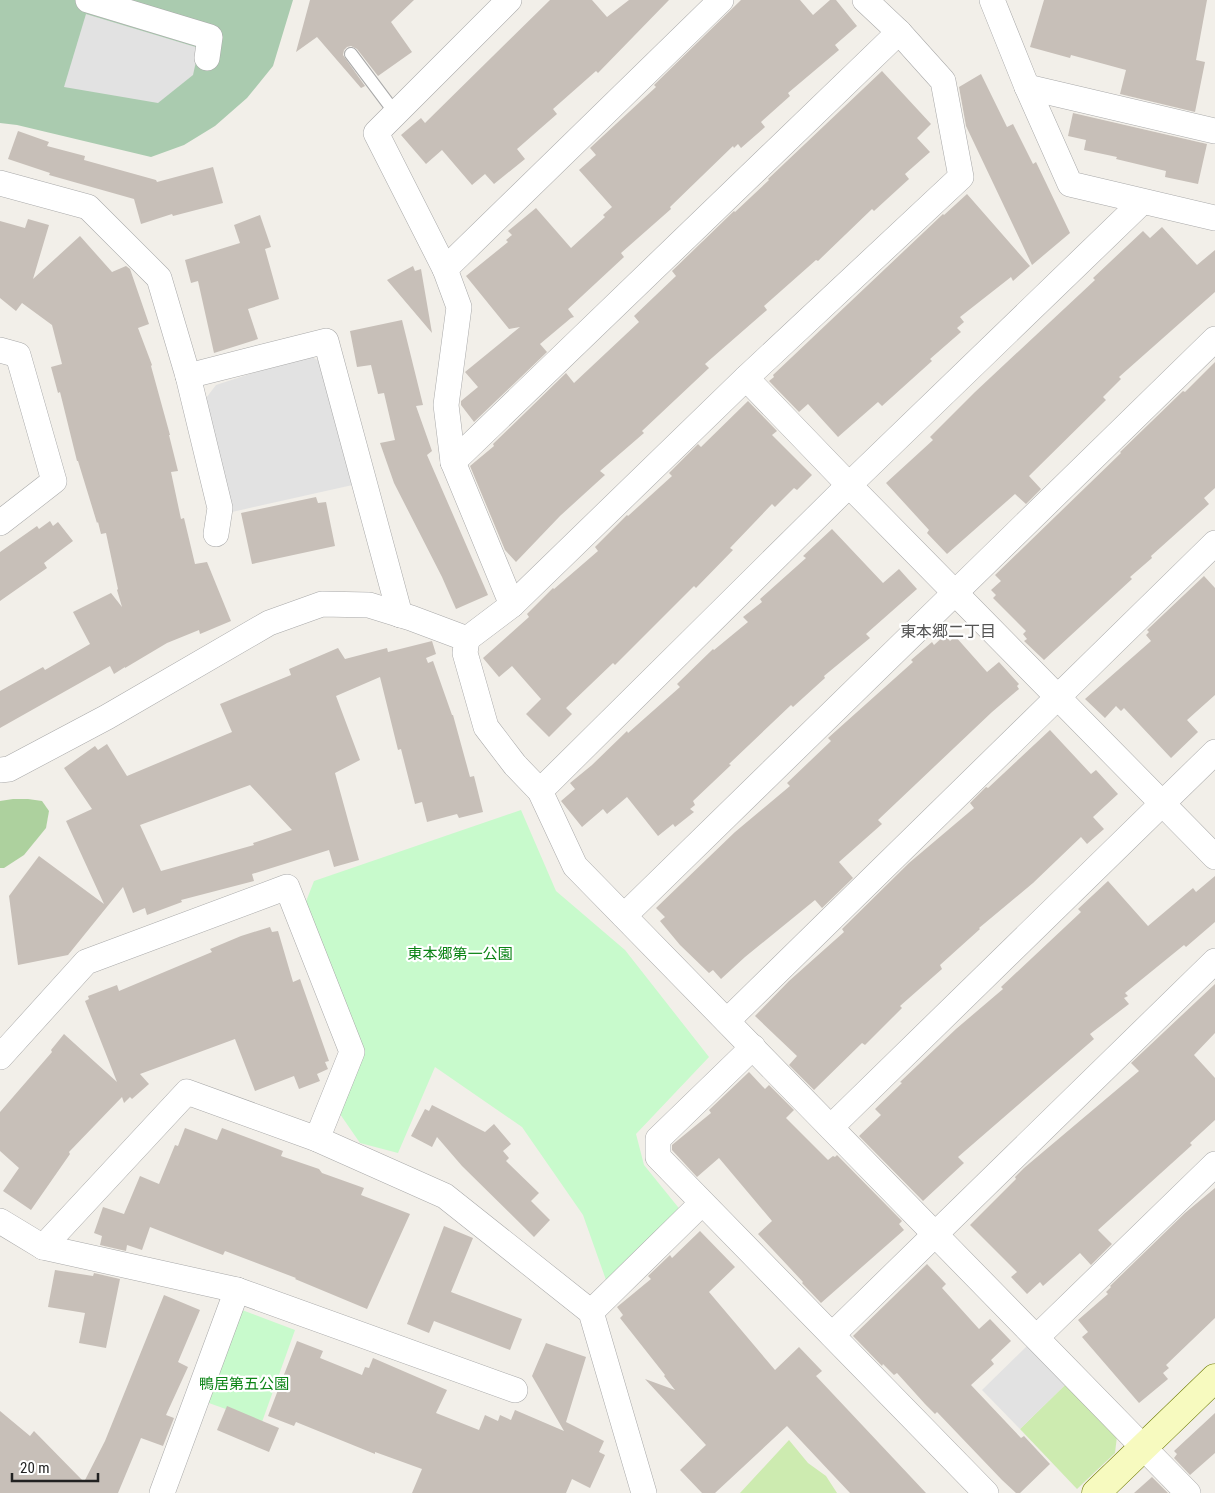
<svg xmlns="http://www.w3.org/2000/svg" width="1215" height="1493" viewBox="0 0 1215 1493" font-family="'Roboto Condensed','Noto Sans JP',sans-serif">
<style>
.grass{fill:#cdebb0}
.forest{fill:#add19e}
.cemetery{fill:#aacbaf}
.park{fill:#c8facc}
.parking{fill:#e2e2e2}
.building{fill:#c7bfb8;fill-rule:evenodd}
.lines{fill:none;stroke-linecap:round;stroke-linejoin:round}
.lane-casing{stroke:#a9a9a9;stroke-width:14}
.street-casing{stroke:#a9a9a9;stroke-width:26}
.secondary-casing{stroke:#707d05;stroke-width:29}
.lane{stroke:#fff;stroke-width:12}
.street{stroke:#fff;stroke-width:25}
.secondary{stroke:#f7fabf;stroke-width:28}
.labels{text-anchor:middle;stroke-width:4.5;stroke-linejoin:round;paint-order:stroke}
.park-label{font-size:15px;fill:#0c8416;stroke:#fff}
.neighbourhood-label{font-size:16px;fill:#555;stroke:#fff}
</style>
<rect width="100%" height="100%" fill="#f2efe9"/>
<g class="grass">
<path d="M1065,1385L1117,1436L1115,1453L1077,1489L1020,1429Z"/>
<path d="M789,1440L808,1463L826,1476L837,1493H740Z"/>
</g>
<path class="forest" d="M13,799H28L42,801L49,811L46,828L24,855L4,868H0V801Z"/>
<path class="cemetery" d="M0,0H293L273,66L247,98L215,126L184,145L151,157L17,125L0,123Z"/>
<g class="park">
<path d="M521,810L556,891L625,950L709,1057L636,1134L644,1165L682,1212L606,1280L583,1215L522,1127L435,1067L398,1153L360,1143L340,1114L361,1051L305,904L314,881Z"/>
<path d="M242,1310L295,1330L262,1422L206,1402Z"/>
</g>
<g class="parking">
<path d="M86,14L199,48L193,75L158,103L64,87Z"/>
<path d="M309,355L325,365L357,484L232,512L203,402L216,385Z"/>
<path d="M1027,1346L1065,1385L1020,1429L982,1390Z"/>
</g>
<g class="building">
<path d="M310,0H414L391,22L412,52L378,76L357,49L351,46L347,47L344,50L343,55L365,86L361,88L317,37L296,52Z"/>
<path d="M550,0H592L607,17L629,0H669L598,73L596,71L553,109L557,114L517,149L525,159L494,184L485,174L472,185L442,150L426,164L401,135L421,118L425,123Z"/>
<path d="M741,0H800L813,15L830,0H836L857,26L835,45L839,50L788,93L790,96L761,122L765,127L741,148L738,144L734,148L733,146L670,207L671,209L621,253L624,257L568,309L574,317L571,318L540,344L547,352L474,422L461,405V401L478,387L465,372L520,327L509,329L466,276L508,242L506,240L512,235L508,231L536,208L571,248L605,217L603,215L612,207L579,170L596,155L590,148L656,87L654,85Z"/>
<path d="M1044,0H1207L1196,60L1205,62L1195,112L1120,94L1126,70L1071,55L1070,58L1030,47Z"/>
<path d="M882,71L931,124L917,138L930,152L905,174L909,179L874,211L872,209L818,261L816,260L764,306L767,310L705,364L709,368L642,431L644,433L600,471L605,475L560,516L516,562L505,550L470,466L494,446L493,444L566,373L574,383L639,322L634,316L676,276L672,271L734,211L735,212L769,180L768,179Z"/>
<path d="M981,74L1007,127L1013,124L1033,164L1036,162L1070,233L1032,265L966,126L959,87Z"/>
<path d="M1073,113L1207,144L1198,184L1165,177L1166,171L1116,159L1117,157L1084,150L1086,140L1068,136Z"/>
<path d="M18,131L49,142L47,146L85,156L84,160L156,180L157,182L213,167L223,203L173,216L172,214L141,224L134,199L49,175L50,173L8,159Z"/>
<path d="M967,194L1030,266L1013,281L1011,277L960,317L964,322L957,328L961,332L930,359L932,361L882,406L878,402L838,437L808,404L799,412L769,381L774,377L773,375L943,214L944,215Z"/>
<path d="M260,215L271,247L265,249L279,299L248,309L258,339L214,353L198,281L191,283L185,260L240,243L234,225Z"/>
<path d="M28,219L49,225L33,279L80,236L112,272L126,266L130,269L149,324L138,328L152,365L151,366L170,435H169L178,471L171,472L181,519L184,518L195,564L207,562L231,621L200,634L199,630L167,643L125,668V667L114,674L110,666L0,728V691L43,667L45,670L90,644L73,612L111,593L122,607L117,590L118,589L106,533L101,534L98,522L97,523L78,461H77L60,392L58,393L51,367L62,364L52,325L22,303L16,311L0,298V221L25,228Z"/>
<path d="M1162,227L1197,265L1215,250V292L1119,377L1121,379L1103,397L1106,400L1029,476L1041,489L1026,504L1015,494L947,554L927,533L929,530L886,483L933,440L930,437L975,392L1095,280L1093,278L1143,231L1150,238Z"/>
<path d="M413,266L415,271L421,269L432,333L387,280Z"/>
<path d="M402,320L423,405L416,406L432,451L427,455L488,595L456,609L442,577L394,483L380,443L395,440L384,393L378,394L371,365L357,367L350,331Z"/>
<path d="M1215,362V488L1204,498L1209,504L1151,556L1152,558L1130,577L1132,579L1044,660L1024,641L1027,639L1023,634L1026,631L993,598L996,595L991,590L1001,581L995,575L1121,453L1120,452L1183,391L1185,392Z"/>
<path d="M748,401L777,431L772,435L812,475L797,490L794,488L775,507L772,504L730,548L733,550L696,588L694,586L615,665L613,663L566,708L572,714L549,737L526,714L541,699L512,666L499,677L483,658L529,617L527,614L553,588L554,589L598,551L595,547L627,515L628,516L672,476L669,473L698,444L701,447Z"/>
<path d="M316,497L318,503L326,502L335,546L252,564L241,513Z"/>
<path d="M50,521L53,526L58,522L73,541L44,563L47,568L0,601V552L37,526L39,529Z"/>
<path d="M832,529L883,583L899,569L917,589L866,634L870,638L824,676L825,678L793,707L791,705L729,764L731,765L693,801L695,805L690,809L694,812L675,827L673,824L658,836L627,797L607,814L603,809L582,827L561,801L575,789L570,783L592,765L627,731L628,733L680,687L677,684L713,649L714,650L748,622L743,617L762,602L760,599L806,558L803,556Z"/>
<path d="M1204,576L1215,588V695L1187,720L1198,732L1171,758L1124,708L1121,711L1116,706L1105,718L1085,699L1151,641L1146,635L1149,632L1147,630Z"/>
<path d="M945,635L950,641L955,636L987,672L999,662L1019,684L1017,686L1019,689L992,712L878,820L882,824L839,862L853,878L822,908L815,900L745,957L721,979L713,970L709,973L680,945L660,921L665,917L656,908L735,832L790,786L787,783L831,741L828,738L913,662L911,660L932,642L934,645Z"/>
<path d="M432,641L436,654L426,658L428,663L433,661L452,715H453L470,777L474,776L483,812L459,818L457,814L427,822L422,802L415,804L401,749L398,750L380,677L336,696L360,760L335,773L359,860L334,867L329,850L252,874L254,881L181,900L182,902L147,915L145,908L133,913L123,887L68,955L18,965L9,896L39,856L104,904L66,821L92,809L64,768L95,746L98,750L107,744L127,776L232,732L220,704L291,675L289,669L338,648L345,659L387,648L388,652ZM250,785L292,830L253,843L254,845L161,871L140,825Z"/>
<path d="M1050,730L1091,774L1096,770L1118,794L1093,817L1104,829L1087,844L1081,837L1033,883L979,928L980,929L940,965L942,969L900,1006L902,1008L865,1045L862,1043L814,1090L789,1065L797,1056L755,1016L789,981L844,932L842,929L909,863L974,808L970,803L986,787L988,788Z"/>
<path d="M1215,876V922L1186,947L1184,945L1125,993L1128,996L1124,998L1129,1004L1090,1034L1094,1039L958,1157L964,1163L923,1201L859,1136L881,1115L875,1109L902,1083L900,1082L956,1029L1003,989L1001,987L1081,912L1078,909L1108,881L1148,926L1193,888L1196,892Z"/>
<path d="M270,927L272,932L278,931L293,982L300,979L329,1061L325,1062L328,1069L317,1074L320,1081L299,1089L294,1076L255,1091L235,1039L140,1074L149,1084L132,1099L130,1097L124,1103L122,1097L69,1152L70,1154L31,1210L3,1191L19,1168L0,1151V1112L52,1052L51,1050L64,1034L117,1082L85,1001L89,999L88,996L117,985L119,991L212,952L210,949L241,936Z"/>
<path d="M1215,984V1033L1194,1055L1215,1078V1120L1190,1143L1192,1145L1098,1230L1112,1244L1091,1265L1080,1253L1043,1286L1040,1282L1027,1294L1011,1277L1017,1272L970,1225L1016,1179L1015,1177L1024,1168L1139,1071L1131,1063Z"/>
<path d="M749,1072L765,1089L769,1085L794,1110L786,1118L828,1160L833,1156L835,1157L837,1155L902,1221L899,1224L904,1230L821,1303L802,1283L803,1282L758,1234L772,1221L719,1158L697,1177L672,1150V1145L711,1113L709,1110Z"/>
<path d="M432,1105L485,1132L494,1124L511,1144L503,1151L509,1158L506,1161L539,1193L531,1201L550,1220L534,1237L462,1166L437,1137L432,1147L411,1136L425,1109L429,1111Z"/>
<path d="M185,1128L217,1140L222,1128L283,1151L281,1156L319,1169L322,1173L364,1188L361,1195L410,1214L367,1309L295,1279L296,1278L225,1251L223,1255L150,1227L142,1250L127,1245L126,1251L100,1245L102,1236L94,1233L103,1207L124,1214L140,1176L159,1184L175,1145L178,1146Z"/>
<path d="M1215,1188V1318L1166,1365L1169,1368L1163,1373L1168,1379L1139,1403L1082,1337L1088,1332L1078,1320L1108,1294L1106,1292L1111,1287L1110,1286L1185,1213Z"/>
<path d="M444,1226L473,1238L451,1292L522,1319L510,1350L434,1321L429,1333L407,1324Z"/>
<path d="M700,1231L735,1267L709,1292L775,1370L799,1347L822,1371L816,1376L926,1493H850L787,1426L715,1493H702L680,1470L706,1445L645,1379L675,1390L664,1376L665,1375L620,1318L623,1315L617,1307L651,1279L648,1276L670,1255L672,1258Z"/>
<path d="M927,1264L946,1284L942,1288L979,1329L990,1319L1011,1341L991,1360L994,1364L971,1385L1021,1438L1024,1436L1050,1464L1020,1493H1016L1002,1480L937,1412L935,1414L925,1404L897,1373L894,1375L883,1364L882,1366L853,1336Z"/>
<path d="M55,1270L93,1276L94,1273L120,1279L106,1348L79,1343L85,1313L48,1307Z"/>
<path d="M164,1295L200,1310L178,1362L188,1367L166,1415L174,1418L163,1446L141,1438L118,1493H0V1411L30,1436L34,1431L84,1482L105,1441Z"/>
<path d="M297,1341L323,1351L320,1358L362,1375L365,1367L369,1368L373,1358L447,1390L436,1413L479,1430L485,1415L498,1421L500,1415L511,1420L515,1410L564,1431L532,1376L546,1343L586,1357L566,1422L604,1441L599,1452L605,1455L590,1488L572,1479L566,1493H412L422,1469L375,1452V1454L296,1422L294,1426L268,1416Z"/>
<path d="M227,1406L279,1428L269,1452L217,1430Z"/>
<path d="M1215,1413V1453L1190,1475L1174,1458L1177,1454L1174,1451Z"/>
<path d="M1152,1477L1168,1493H1134Z"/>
</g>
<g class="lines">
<g class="lane-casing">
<path id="lane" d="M351,54L396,114"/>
</g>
<g class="street-casing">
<g id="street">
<path d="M88,0L210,37L207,58"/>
<path d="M509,0L376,133L445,269L459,307L446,405L453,462L512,605"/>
<path d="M992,0L1027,87L1070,184L1215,218"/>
<path d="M1027,87L1215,131"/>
<path d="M0,183L88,207L159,278L188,376L220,508L216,534"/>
<path d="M445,269L721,0"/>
<path d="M0,350L18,355L54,481L0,523"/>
<path d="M188,376L326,341L400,615"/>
<path d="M746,378L849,485L1215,857"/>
<path d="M453,462L899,32"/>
<path d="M467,639L512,605L746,378L961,177L943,81L899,32L865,0"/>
<path d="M0,770L9,769L107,717L269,623L322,604L369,605L411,618L467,639L465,653L486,727L515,765L540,791L575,866L1188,1493"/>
<path d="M540,791L849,485L1142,202"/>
<path d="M624,916L1215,339"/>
<path d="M727,1021L1215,543"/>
<path d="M753,1047L658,1139V1157L986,1493"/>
<path d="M0,1057L86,962L287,887L352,1052L317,1139"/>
<path d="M831,1127L1215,752"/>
<path d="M0,1221L43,1247L237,1290L515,1390"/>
<path d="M43,1247L187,1092L317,1139L445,1196L591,1312L644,1493"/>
<path d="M591,1312L702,1203"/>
<path d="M832,1335L1215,961"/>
<path d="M1037,1337L1215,1164"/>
<path d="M162,1493L237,1290"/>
</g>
</g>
<g class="secondary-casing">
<path id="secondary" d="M1096,1493L1215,1378"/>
</g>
<use href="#lane" class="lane"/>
<use href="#street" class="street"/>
<use href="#secondary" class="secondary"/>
</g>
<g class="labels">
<g class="park-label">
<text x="460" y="959">東本郷第一公園</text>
<text x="244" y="1389">鴨居第五公園</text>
</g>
<g class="neighbourhood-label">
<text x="948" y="637">東本郷二丁目</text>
</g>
</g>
<path d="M12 1473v8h86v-8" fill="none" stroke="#222222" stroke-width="2.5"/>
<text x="20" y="1473" font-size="15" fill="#222222" stroke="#ffffff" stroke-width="4" paint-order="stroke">20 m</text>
</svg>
